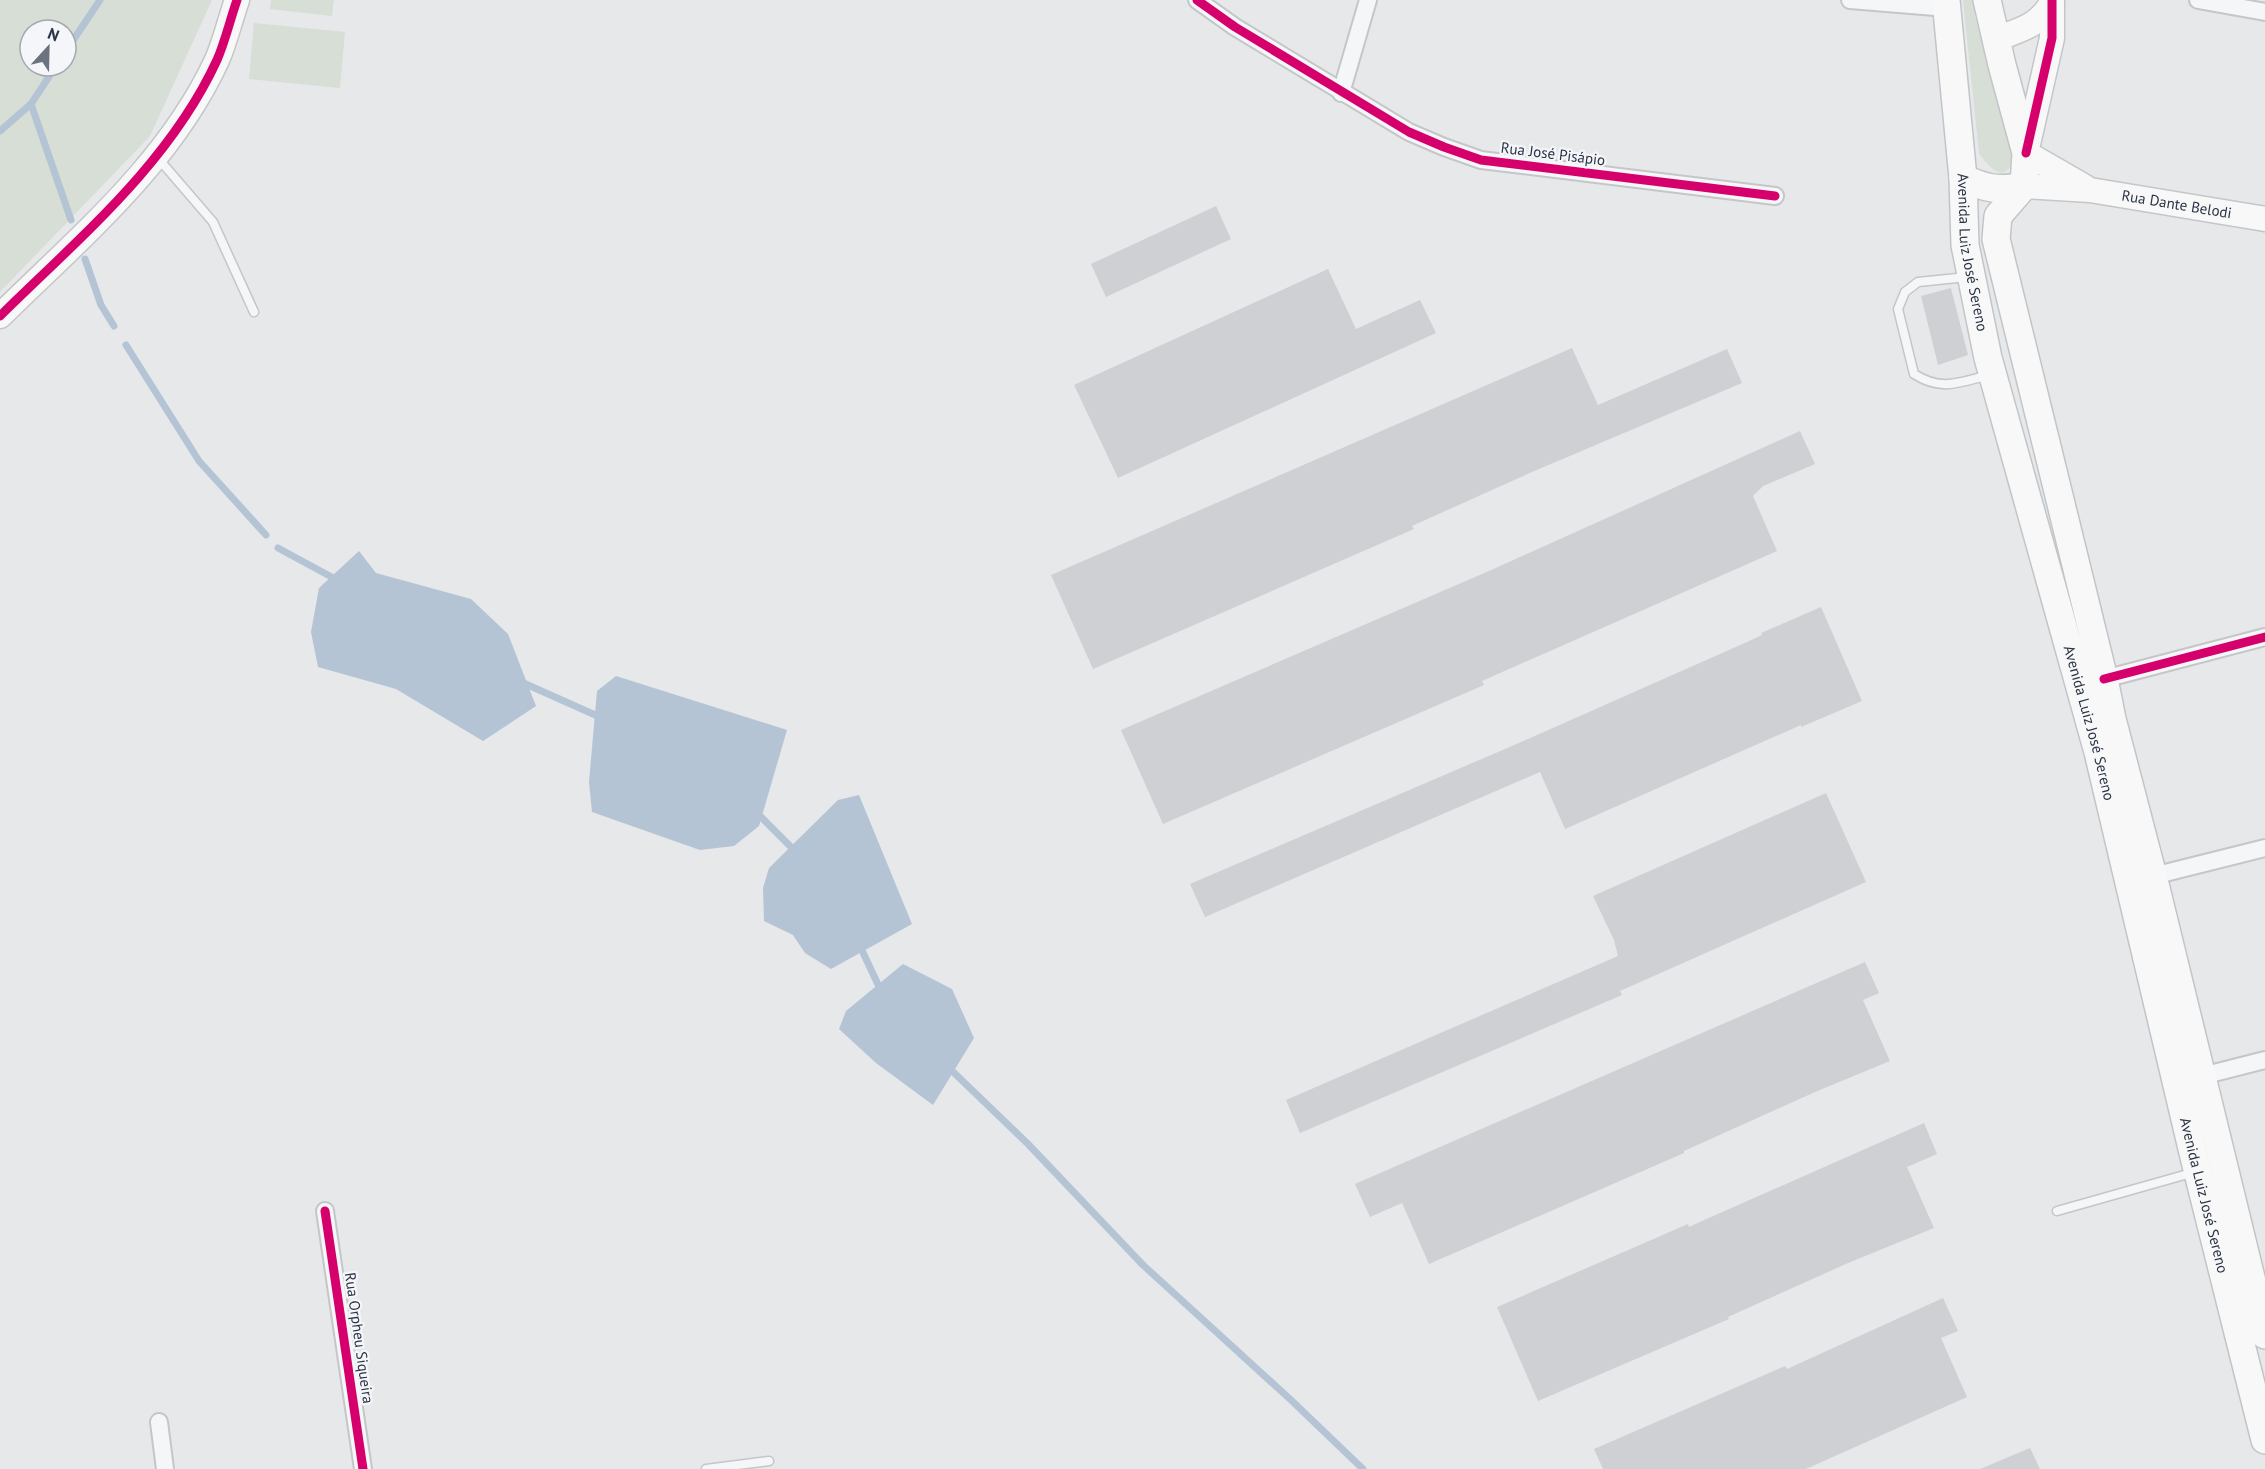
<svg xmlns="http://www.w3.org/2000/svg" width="2265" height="1469" viewBox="0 0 2265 1469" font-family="'PT Sans',sans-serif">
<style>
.green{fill:#d6ded6;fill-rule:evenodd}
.water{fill:#b4c4d5}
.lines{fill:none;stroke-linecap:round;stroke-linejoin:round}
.stream{stroke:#b4c4d5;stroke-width:7}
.building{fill:#ced0d3}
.lane-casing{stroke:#c4c6c8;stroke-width:11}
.street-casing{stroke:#c4c6c8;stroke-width:20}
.secondary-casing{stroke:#c4c6c8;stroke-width:27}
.primary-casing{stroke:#c2c5c8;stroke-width:30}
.lane{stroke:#f5f6f7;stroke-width:8}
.street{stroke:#f5f6f7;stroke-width:16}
.secondary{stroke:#f8f8f8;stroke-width:24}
.primary{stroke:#f8f8f8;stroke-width:27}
.cycleway-casing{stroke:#f4f6f9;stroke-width:13}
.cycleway{stroke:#d6006c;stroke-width:9}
.labels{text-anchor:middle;stroke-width:4.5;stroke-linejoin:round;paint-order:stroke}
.street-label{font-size:15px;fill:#2b3445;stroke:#f4f6f9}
</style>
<rect width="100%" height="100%" fill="#e6e8ea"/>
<g class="green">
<path d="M0,0H212L150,136L0,292ZM30,30H66V66H30Z"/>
<path d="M271,0H334L332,16L270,9Z"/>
<path d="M1963,0H1974L1975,17L2018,149C2009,181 1996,178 1979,153Z"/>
<path d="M254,23L345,32L340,88L249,79Z"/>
</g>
<g class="water">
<path d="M359,551L376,573L471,599L508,634L536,706L483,741L396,689L318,667L311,632L319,588Z"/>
<path d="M616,676L787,730L759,826L734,846L700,850L592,812L589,782L597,691Z"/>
<path d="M859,795L912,924L831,969L805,953L793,935L764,921L763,888L769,868L838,800Z"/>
<path d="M903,964L952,989L974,1038L933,1105L876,1063L839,1029L846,1011Z"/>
</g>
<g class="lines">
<g class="stream">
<path d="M66,51L100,0"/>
<path d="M31,104L71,220"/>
<path d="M0,131L31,104L56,66"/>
<path d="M85,259L101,305L114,326"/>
<path d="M126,345L199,461L266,535"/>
<path d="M278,548L339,581"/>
<path d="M519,681L602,718"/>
<path d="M755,811L796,852"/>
<path d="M859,944L881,991"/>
<path d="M947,1066L1028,1144L1143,1265L1291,1400L1363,1469"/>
</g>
</g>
<g class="building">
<path d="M1216,206L1231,239L1106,297L1091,264Z"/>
<path d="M1328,269L1356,329L1420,300L1436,333L1118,478L1074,385Z"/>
<path d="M1951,288L1968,355L1938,365L1921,296Z"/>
<path d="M1572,348L1598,405L1727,349L1742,383L1532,472L1412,526L1414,529L1093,669L1051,575Z"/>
<path d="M1800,431L1815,464L1763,486L1753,496L1777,551L1482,681L1484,685L1163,824L1121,730L1489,571Z"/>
<path d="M1821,607L1862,701L1801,727V725L1565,829L1540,772L1205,917L1190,884L1512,746L1747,642L1762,635L1761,633Z"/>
<path d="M1826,793L1866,882L1620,991L1622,995L1300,1133L1286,1100L1618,956L1614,940L1593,896Z"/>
<path d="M1865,962L1879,993L1863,1000L1890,1061L1815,1092L1684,1151V1153L1429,1264L1402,1203L1370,1217L1355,1184Z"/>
<path d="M1924,1123L1937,1154L1907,1167L1934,1228L1848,1263L1728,1317L1729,1319L1538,1401L1497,1307L1688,1224L1689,1227L1702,1221Z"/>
<path d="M1943,1298L1958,1331L1941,1338L1967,1397L1806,1469H1603L1594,1449L1785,1366L1787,1369Z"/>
<path d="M2030,1448L2040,1469H1980Z"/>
</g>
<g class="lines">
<g class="lane-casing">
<g id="lane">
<path d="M157,157L213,222L254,312"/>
<path d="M1967,277L1918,282L1905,292L1898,309L1914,374C1942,392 1960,382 1989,375"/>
<path d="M2057,1211L2195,1172"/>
<path d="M706,1469L769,1461"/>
</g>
</g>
<g class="street-casing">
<g id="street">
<path d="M1197,0L1235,27L1409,132L1444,147L1481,160L1775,196"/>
<path d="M1850,0L1947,8"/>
<path d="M2198,0L2265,12"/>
<path d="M1341,93L1368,0"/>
<path d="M2104,679L2265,637"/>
<path d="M2153,876L2265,848"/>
<path d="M2202,1076L2265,1060"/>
<path d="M325,1211L363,1469"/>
<path d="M159,1422L165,1469"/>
</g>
</g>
<g class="secondary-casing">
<g id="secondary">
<path d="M2052,0V38L2026,153L2085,187"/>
<path d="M1997,39C2021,29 2037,27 2051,4"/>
<path id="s1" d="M2024,186L2090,190L2265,219"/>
<path d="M0,316C79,238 169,164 217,60C225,42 230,20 237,0"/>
</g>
</g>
<g class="primary-casing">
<g id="primary">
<path id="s2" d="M1946,0L1963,178L1965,245L1988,358L2098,752L2194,1157L2265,1440"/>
<path d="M1987,0L2002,65L2026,153L2024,186L1998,216L1996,239L2104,679L2112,719L2153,876L2265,1335"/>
<path d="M1963,178C1986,189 1999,191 2024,186"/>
</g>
</g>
<use href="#lane" class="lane"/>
<use href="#street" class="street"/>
<use href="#secondary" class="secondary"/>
<use href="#primary" class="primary"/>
<g class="cycleway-casing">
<g id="cycleway">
<path d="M1197,0L1235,27L1409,132L1444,147L1481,160L1775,196"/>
<path d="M2026,153L2052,38V0"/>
<path d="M0,316C79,238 169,164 217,60C225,42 230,20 237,0"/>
<path d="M2104,679L2265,637"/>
<path d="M325,1211L363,1469"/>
</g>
</g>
<use href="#cycleway" class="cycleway"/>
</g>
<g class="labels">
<g class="street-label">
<text transform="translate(1553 154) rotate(7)" y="5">Rua José Pisápio</text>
<text dy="5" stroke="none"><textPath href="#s1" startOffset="154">Rua Dante Belodi</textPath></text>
<text dy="5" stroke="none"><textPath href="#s2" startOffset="254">Avenida Luiz José Sereno</textPath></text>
<text dy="5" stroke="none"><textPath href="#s2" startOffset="740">Avenida Luiz José Sereno</textPath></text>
<text dy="5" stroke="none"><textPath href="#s2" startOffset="1226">Avenida Luiz José Sereno</textPath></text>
<text transform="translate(359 1338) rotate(82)" y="5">Rua Orpheu Siqueira</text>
</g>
</g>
<g transform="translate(48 48) rotate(22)"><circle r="28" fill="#f4f6f9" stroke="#a4a8b1" stroke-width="1.5"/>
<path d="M0-4.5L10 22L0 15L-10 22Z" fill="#6c737f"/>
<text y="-9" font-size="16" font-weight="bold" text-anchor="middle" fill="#2b3445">N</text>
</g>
</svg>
